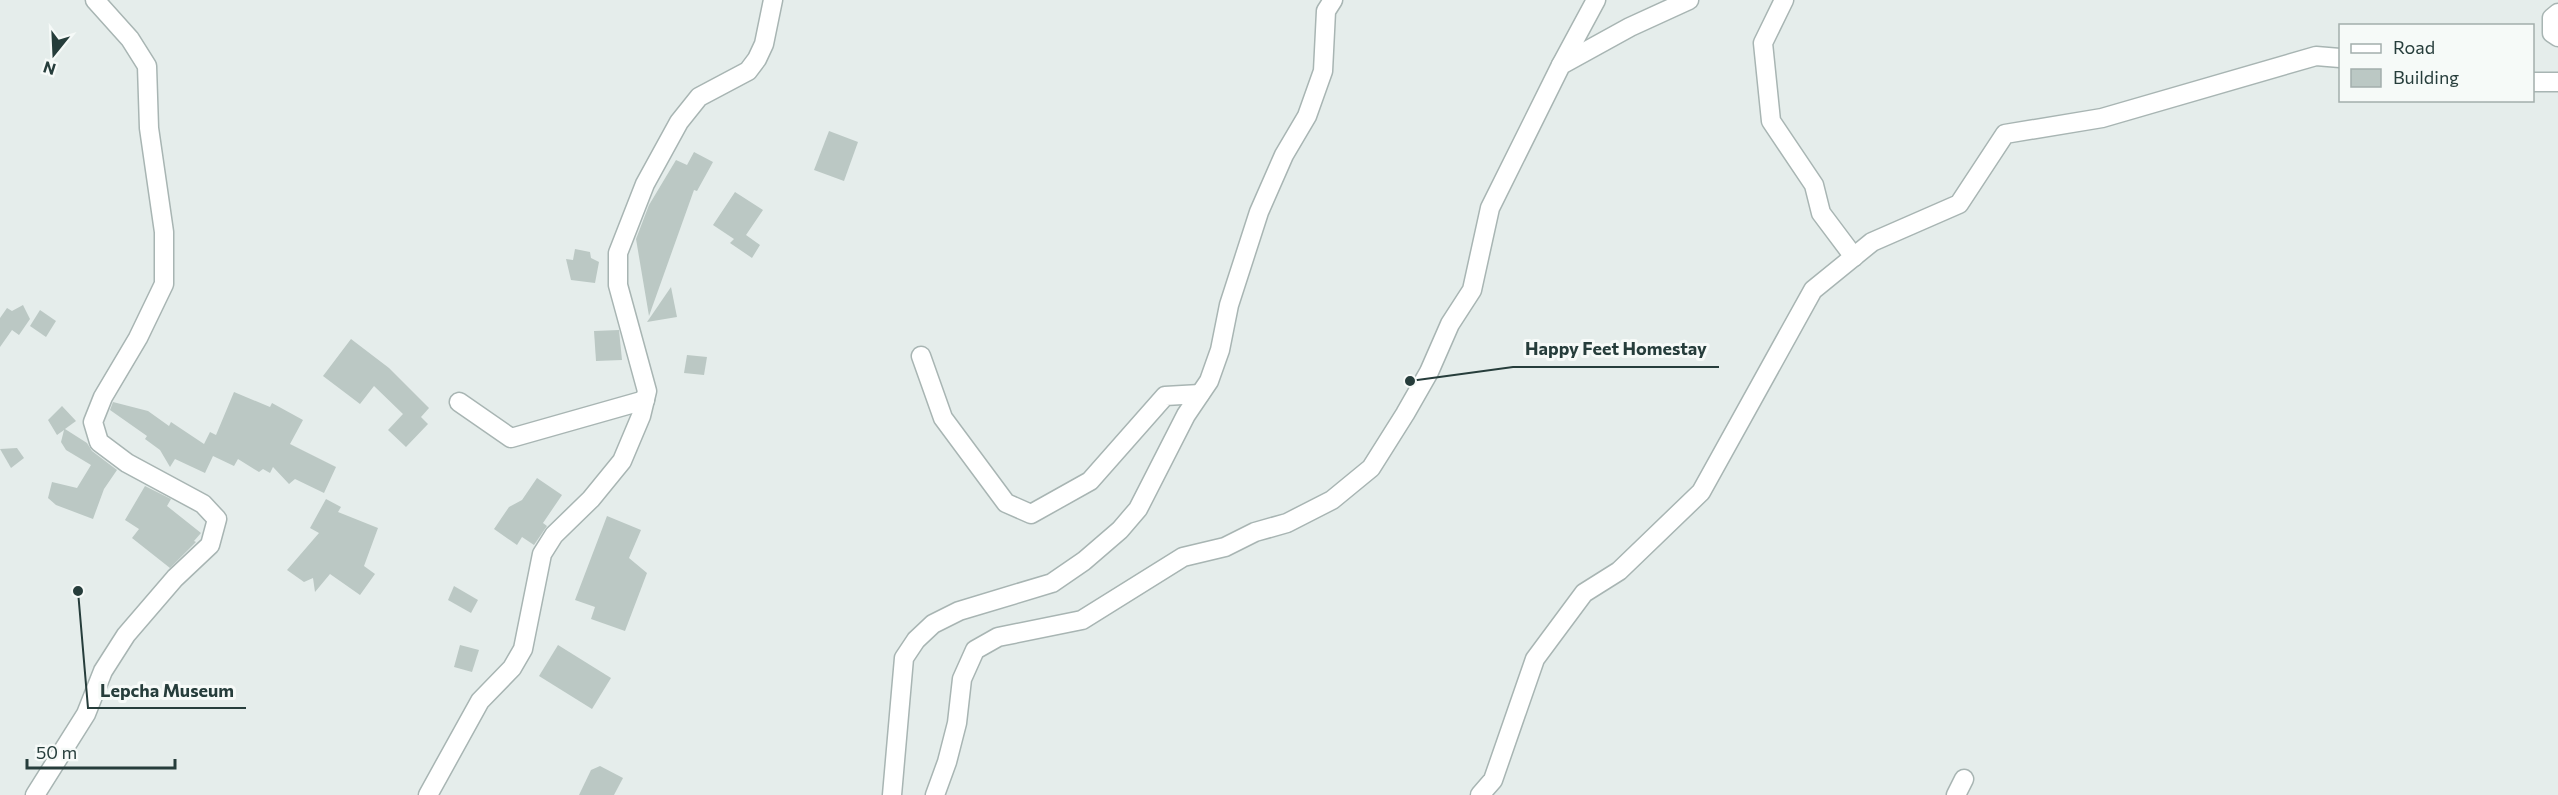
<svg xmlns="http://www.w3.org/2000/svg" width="2558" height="795" viewBox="0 0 2558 795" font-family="Commissioner,sans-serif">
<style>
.building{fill:#bbc8c4}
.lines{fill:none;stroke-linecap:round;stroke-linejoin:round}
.minor-casing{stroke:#a8b5b3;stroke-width:21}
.tertiary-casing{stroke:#a8b5b3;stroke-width:21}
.minor{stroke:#fff;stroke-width:18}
.tertiary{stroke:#fff;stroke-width:18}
.leader{fill:none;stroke:#263d3b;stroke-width:2}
.callout-dot{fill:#263d3b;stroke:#f6faf8;stroke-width:2}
.callout-label{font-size:18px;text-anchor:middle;font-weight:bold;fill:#263d3b;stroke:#f6faf8;stroke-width:6;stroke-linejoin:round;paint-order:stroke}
</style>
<rect width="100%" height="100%" fill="#e5edeb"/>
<g class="building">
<path d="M829,131L858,142L844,181L814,170Z"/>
<path d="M694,152L713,162L697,191L694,190L649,316L636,239L649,205L676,160L687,165Z"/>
<path d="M735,192L763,210L746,235L760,245L752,258L730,243L734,239L713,225Z"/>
<path d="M575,249L590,252L591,258L599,262L595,283L571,280L566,259L573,260Z"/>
<path d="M671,287L677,317L647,322Z"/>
<path d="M23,305L30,319L19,335L12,330L0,347V318L7,308L12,311Z"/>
<path d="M40,310L56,321L46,337L30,326Z"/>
<path d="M619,330L622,360L596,361L594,331Z"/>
<path d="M351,339L389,368L429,408L421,417L428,424L406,447L388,430L403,414L374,386L360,404L323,376Z"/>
<path d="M687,355L707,357L704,375L684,373Z"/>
<path d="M234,392L270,407L272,403L303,420L290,444L336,467L324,493L295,479L289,484L273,467L270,473L263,469L259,472L238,459L234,466L213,456L205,473L175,459L170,467L160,450L145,439L147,436L110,410L113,402L148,411L169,426L171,422L204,444L210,432L216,435Z"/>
<path d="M62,406L76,421L65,429L87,443L92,451L117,470L104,489L93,519L56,505L48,498L52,482L77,488L91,465L66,450L61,442L64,430L57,435L48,420Z"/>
<path d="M17,448L24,458L11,468L0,449Z"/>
<path d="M537,478L562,495L543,523L547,526L534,545L522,537L517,545L494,529L509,507L522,500Z"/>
<path d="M145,486L171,499L167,506L201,533L194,541L196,542L170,568L132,538L139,529L125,520Z"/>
<path d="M326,499L341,507L338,512L378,528L364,566L375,574L360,595L330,574L315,592L313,578L304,582L287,570L319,533L310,528Z"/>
<path d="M607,516L641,530L629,558L647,573L625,631L591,619L595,607L575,600Z"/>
<path d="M454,586L478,600L471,613L448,600Z"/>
<path d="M460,645L479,650L472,672L454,667Z"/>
<path d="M558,645L611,678L592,709L539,676Z"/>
<path d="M600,766L623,778L614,795H579L591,770Z"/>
</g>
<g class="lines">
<g class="minor-casing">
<g id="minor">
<path d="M1784,0L1763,43L1771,121L1814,185L1821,213L1854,257"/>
<path d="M2558,13L2552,18V33L2558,37"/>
<path d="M921,356L943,418L1006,503L1031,514L1090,481L1165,396L1200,394"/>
<path d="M459,402L511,438L645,400"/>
<path d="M428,795L480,701L512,668L523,649L542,554L554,535L591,499L622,461L641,416L647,391L618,285V253L645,184L679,122L699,97L748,71L757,59L764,44L773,0"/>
<path d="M892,795L904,658L916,640L933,624L959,611L1052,583L1084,561L1120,530L1138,509L1186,415L1209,381L1220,350L1229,305L1259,212L1284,155L1307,116L1323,71L1326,11L1333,0"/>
<path d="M1956,795L1964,779"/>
</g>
</g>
<g class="tertiary-casing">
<g id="tertiary">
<path d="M1561,65L1596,0"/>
<path d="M2532,82H2558"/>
<path d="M35,795L86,714L103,671L126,635L175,578L210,545L217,519L203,504L127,463L99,442L93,422L103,397L138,338L164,284V232L149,128L147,66L130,39L95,0"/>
<path d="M935,795L947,762L957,723L962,679L975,650L998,637L1082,620L1183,557L1225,547L1255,532L1287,523L1332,500L1371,468L1405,414L1429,372L1450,324L1472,290L1490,208L1561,65L1630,27L1689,0"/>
<path d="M1480,795L1493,780L1535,659L1584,593L1619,571L1701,492L1813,290L1872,242L1959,204L2005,134L2102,118L2316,56L2340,58"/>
</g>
</g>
<use href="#minor" class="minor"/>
<use href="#tertiary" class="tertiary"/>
</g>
<path class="leader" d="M1410 381L1513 367H1719M78 591L88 708H246"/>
<g class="callout-dot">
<circle cx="1410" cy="381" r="6"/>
<circle cx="78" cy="591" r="6"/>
</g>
<g class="callout-label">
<text x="1616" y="355">Happy Feet Homestay</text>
<text x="167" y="697">Lepcha Museum</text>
</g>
<rect x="2339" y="24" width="195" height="78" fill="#f6faf8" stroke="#a3aeac" stroke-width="1.5"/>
<rect x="2351" y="44" width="30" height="9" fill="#ffffff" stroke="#a3aeac" stroke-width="1.5"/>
<text x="2393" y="54" font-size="18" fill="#263d3b">Road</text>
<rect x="2351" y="69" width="30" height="18" fill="#bbc8c4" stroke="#a3aeac" stroke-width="1.5"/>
<text x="2393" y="84" font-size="18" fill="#263d3b">Building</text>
<g transform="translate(54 54) rotate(198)" stroke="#f6faf8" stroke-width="4.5" paint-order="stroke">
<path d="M0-4.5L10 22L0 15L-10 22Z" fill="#263d3b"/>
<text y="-9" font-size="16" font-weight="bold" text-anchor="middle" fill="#263d3b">N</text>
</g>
<path d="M27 759v9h148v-9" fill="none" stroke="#263d3b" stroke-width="3"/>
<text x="36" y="759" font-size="18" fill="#263d3b" stroke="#f6faf8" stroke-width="4.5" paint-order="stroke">50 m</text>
</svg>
